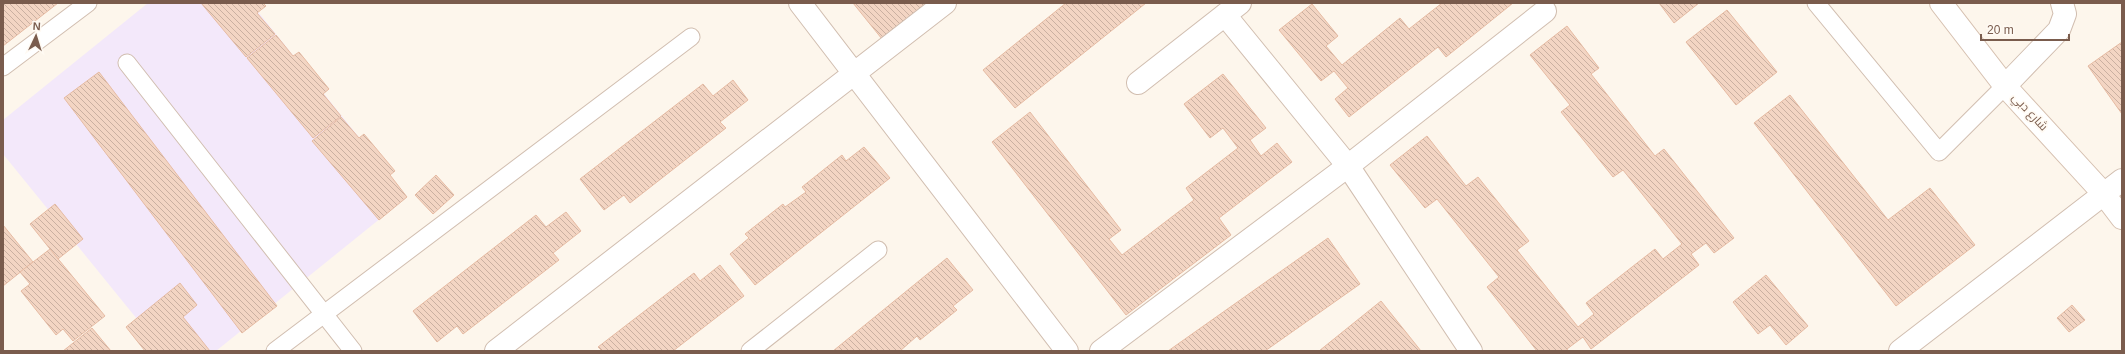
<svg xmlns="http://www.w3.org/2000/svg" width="2125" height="354" viewBox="0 0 2125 354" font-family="Arial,Cairo,sans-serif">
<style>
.education{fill:#f3e8fa}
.building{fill:url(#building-back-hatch);stroke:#e6bba3}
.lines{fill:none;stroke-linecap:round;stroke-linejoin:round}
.lane-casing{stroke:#d1beb0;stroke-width:19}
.street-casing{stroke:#d1beb0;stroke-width:24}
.secondary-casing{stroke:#d6c0b0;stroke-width:24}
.lane{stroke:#fff;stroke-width:17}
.street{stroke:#fff;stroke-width:22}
.secondary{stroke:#fff;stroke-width:22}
.labels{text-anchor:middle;stroke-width:3.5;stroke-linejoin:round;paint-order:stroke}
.street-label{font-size:12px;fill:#7a5c4d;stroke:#fffaf3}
</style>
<defs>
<pattern id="building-back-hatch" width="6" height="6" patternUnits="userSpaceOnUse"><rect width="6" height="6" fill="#f3d5c3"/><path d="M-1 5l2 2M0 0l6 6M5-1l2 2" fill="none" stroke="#cab0a1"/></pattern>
</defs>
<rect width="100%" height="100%" fill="#fdf6ec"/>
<path class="education" d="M148,3H251L407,197L216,351H163L3,154V120Z"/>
<g class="building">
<path d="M3,3H58L3,46Z"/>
<path d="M201,3H263L266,6L257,13L275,34L246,57Z"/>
<path d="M853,3H928L882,39Z"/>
<path d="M1066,3H1146L1015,108L983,70Z"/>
<path d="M1442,3H1513L1446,57L1438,47L1349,117L1335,99L1348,88L1334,71L1321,81L1279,30L1312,4L1338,36L1326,46L1342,65L1400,18L1409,29Z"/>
<path d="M1659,3H1699L1674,23Z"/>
<path d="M1727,10L1777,72L1736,105L1686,42Z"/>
<path d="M1567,26L1599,68L1591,74L1655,156L1664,149L1734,238L1714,253L1706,243L1691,254L1699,265L1591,349L1583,337L1567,349L1568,351H1537L1487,287L1499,277L1437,199L1425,208L1390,165L1427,136L1466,186L1478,177L1529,241L1517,250L1578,327L1594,314L1586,303L1655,249L1663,259L1682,244L1623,170L1613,177L1561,112L1570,105L1530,55Z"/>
<path d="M276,35L293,56L299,52L329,89L323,94L341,116L313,138L247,58Z"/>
<path d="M2122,42V114L2088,66Z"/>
<path d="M99,72L277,306L242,333L64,98Z"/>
<path d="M1223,74L1266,128L1250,140L1261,156L1277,143L1292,162L1219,218L1231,235L1126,315L992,142L1030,112L1121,230L1109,239L1122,255L1194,200L1186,188L1238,148L1223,128L1210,138L1184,104Z"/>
<path d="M733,80L748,100L720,122L726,128L630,203L624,195L604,210L580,179L703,84L713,96Z"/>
<path d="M1790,95L1888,220L1930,188L1975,245L1896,306L1754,123Z"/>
<path d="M341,117L359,138L364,134L395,171L390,175L407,197L379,220L312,141Z"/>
<path d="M864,147L890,178L755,285L730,254L749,238L745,234L783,204L785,207L806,192L802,187L842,155L846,161Z"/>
<path d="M436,175L454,195L433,214L415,195Z"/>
<path d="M55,204L83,239L58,259L30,224Z"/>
<path d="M566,212L581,231L553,253L559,260L463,334L457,326L437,342L413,311L536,215L546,227Z"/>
<path d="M3,225L33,262L3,286Z"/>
<path d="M1328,238L1360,284L1265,351H1168Z"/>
<path d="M50,249L105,316L73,341L63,329L56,335L21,291L30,284L20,272Z"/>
<path d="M947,258L973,290L953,306L957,310L920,340L917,336L900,351H833Z"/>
<path d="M720,265L744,296L673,351H602L598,347L694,273L700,281Z"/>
<path d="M1766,275L1808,326L1786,345L1770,325L1758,334L1733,302Z"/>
<path d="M180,283L197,305L183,317L210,351H145L126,327Z"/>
<path d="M1381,301L1421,351H1319Z"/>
<path d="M2072,305L2085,320L2069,332L2057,318Z"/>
<path d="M92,328L111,351H63Z"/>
</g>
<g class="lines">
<g class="lane-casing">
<g id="lane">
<path d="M1816,3L1939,152L2005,86"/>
<path d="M127,63L353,351"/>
<path d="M3,67L88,3"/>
<path d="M275,351L691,37"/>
<path d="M750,351L878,250"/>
</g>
</g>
<g class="street-casing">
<g id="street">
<path d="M800,3L1067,351"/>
<path d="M1225,15L1348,166L1471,351"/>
<path d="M1138,83L1240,3"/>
<path d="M2005,86L2059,30L2065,14L2062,3"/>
<path d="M496,351L945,3"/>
<path d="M1101,351L1348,166L1545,11"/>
<path d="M1900,351L2122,180"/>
</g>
</g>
<g class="secondary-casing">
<path id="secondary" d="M1941,3L2005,86L2103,193L2122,218"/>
</g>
<use href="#lane" class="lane"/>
<use href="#street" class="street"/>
<use href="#secondary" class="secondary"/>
</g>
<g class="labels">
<g class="street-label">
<text transform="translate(2030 112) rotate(47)" y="4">شارع دبي</text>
</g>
</g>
<rect width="2125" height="354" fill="none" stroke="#7a5c4d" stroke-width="8"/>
<g transform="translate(36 36) rotate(4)" stroke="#fffaf3" stroke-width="3" paint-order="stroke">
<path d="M0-3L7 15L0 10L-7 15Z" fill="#7a5c4d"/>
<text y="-6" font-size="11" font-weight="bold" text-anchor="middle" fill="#7a5c4d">N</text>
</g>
<path d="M1981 34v6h88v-6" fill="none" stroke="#7a5c4d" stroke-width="2"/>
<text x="1987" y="34" font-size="12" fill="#7a5c4d" stroke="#fffaf3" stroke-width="3" paint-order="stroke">20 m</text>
</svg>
